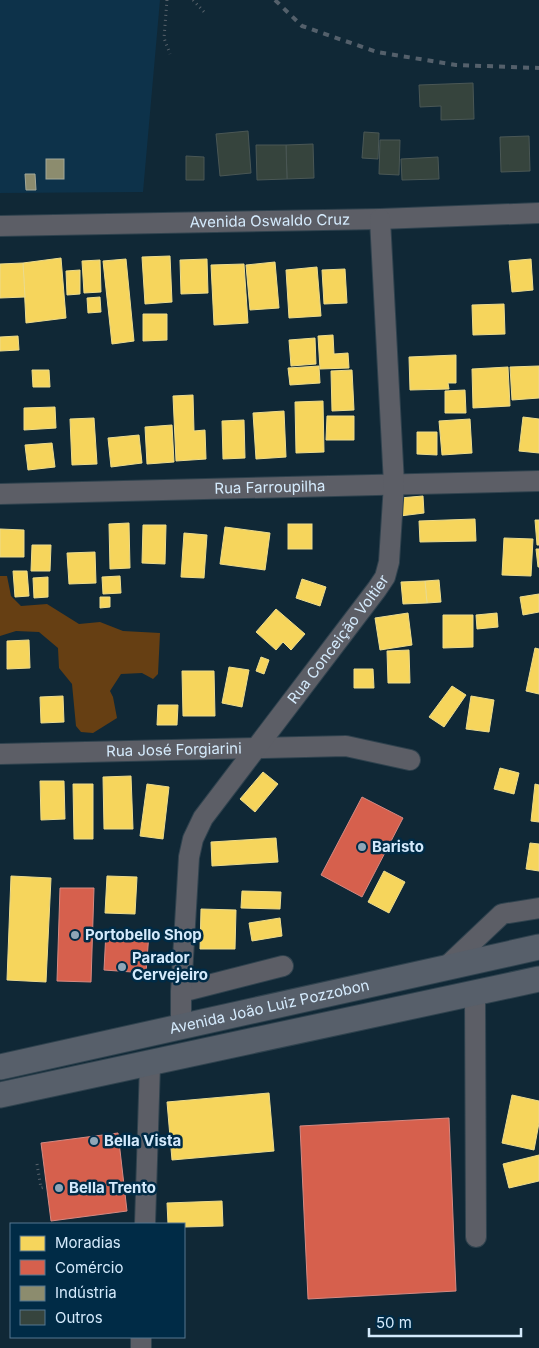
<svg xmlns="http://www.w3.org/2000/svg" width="539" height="1348" viewBox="0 0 539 1348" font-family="Inter,sans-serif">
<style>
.built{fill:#0d324a}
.green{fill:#663f13}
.homes{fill:#f6d55c;stroke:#ecdb8c}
.shops{fill:#d6604d;stroke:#d58982}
.industry{fill:#8c8c6e;stroke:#a2a899}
.building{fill:#36443d;stroke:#4a5755}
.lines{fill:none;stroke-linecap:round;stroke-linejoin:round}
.minor-casing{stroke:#2f424e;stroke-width:22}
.major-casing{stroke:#2f424e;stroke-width:27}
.path{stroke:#58626b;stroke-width:3;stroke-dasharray:1 4;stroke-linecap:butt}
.minor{stroke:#5c5e66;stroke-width:20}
.major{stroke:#575f6a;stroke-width:25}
.rail{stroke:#54606b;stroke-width:4;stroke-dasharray:6 6;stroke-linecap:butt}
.poi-dot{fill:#8fa6b7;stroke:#002b46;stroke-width:2}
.labels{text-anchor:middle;stroke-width:5;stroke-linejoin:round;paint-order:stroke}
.street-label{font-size:15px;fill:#d4eafc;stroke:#002b46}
.poi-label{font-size:15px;font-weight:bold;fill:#d4eafc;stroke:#002b46;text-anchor:start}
</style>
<rect width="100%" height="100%" fill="#102836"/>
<path class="built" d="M0,0H160L143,192L0,193Z"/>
<path class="green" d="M0,576H7L11,596L21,606L47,604L79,624L100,622L123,631L160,633L158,674L153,679L142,673L121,674L110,691L113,697L117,718L93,733L81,732L76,726L72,684L59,668L58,648L39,632L16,631L0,636Z"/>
<g class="homes">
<path d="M170,256L172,302L145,304L142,257Z"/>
<path d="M61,258L66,318L26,323L23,263Z"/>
<path d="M126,259L134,341L112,344L103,261Z"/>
<path d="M207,259L208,293L181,294L180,260Z"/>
<path d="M531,259L533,290L512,292L509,261Z"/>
<path d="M100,260L101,292L84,293L82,261Z"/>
<path d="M275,262L279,308L250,310L246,265Z"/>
<path d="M23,263L25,297L0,298V264Z"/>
<path d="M244,264L248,323L214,325L211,265Z"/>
<path d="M317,267L321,316L289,318L286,270Z"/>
<path d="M345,269L347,303L324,304L322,270Z"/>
<path d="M80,270V294L67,295L66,271Z"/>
<path d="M100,297L101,312L88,313L87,298Z"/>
<path d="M504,304L505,334L473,335L472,305Z"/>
<path d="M143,314H167V340L143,341Z"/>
<path d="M333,335L334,354L348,353L349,368L320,369L318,336Z"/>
<path d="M18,336L19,350L0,351V337Z"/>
<path d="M315,338L316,364L291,366L289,340Z"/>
<path d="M456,355V383H448L449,389L410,390L409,357Z"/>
<path d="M319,366L320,383L290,385L288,368Z"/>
<path d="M539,366V398L512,400L510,367Z"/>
<path d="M508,367L510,406L473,408L472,369Z"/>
<path d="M32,370H49L50,387H33Z"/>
<path d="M352,370L354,410L332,411L331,371Z"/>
<path d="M465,390L466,413H445V391Z"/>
<path d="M193,395L194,431L205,430L206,459L176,461L173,396Z"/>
<path d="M323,401L324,452L296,453L295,402Z"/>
<path d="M55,407L56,428L24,430V408Z"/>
<path d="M284,411L286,457L256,459L253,413Z"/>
<path d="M327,416H354V440H326Z"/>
<path d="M523,417L539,419V453L519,451Z"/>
<path d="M94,418L97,464L72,465L70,419Z"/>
<path d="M470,419L472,453L442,455L439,421Z"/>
<path d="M244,420L245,458L223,459L222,421Z"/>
<path d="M172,425L174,462L147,464L145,427Z"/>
<path d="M417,432H437V455L417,454Z"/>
<path d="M139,435L142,463L111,467L108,438Z"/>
<path d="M52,443L55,467L28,470L25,445Z"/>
<path d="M423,496L424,513L400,516L399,498Z"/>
<path d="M475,519L476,541L420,542L419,521Z"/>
<path d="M535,520H539V545H537Z"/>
<path d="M129,523L130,568L110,569L109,524Z"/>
<rect x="288" y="524" width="24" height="25"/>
<path d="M143,525H166L165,564L142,563Z"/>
<path d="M225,527L270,533L265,570L220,564Z"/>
<path d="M0,529L24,530V557H0Z"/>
<path d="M184,533L207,535L204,578L181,577Z"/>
<path d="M504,538L533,539L531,576L502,575Z"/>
<path d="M32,545H51L50,571H31Z"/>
<path d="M536,549H539V567H538Z"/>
<path d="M95,552L96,583L69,584L67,553Z"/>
<path d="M13,571H27L29,596L15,597Z"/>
<path d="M120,576L121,593L103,594L102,577Z"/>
<path d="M48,577V597L34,598L33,578Z"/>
<path d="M302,579L326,587L320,606L296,598Z"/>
<path d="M439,580L441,602L427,603L425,581Z"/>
<path d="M425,581L427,603L403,604L401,582Z"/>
<path d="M539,594V612L523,615L520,597Z"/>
<path d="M100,597H110V607L100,608Z"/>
<path d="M276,609L305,634L291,650L283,642L276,650L256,632Z"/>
<path d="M408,613L412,645L380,650L375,618Z"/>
<path d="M497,613L498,627L477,629L476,615Z"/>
<path d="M443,615H473V647L443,648Z"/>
<path d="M29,640L30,668L7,669V641Z"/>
<path d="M535,648L539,649V694L526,691Z"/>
<path d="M409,650L410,683H388L387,651Z"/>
<path d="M261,657L269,660L264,674L256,671Z"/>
<path d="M229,667L249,670L242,707L222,703Z"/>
<path d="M354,669H373L374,688H354Z"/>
<path d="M182,671H214L215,716H183Z"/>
<path d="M452,686L466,695L444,727L429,717Z"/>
<path d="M63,696L64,722L41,723L40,697Z"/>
<path d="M471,696L494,700L489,732L466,729Z"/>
<path d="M158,705H178L177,725H157Z"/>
<path d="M500,768L519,773L514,794L494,789Z"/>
<path d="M263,772L278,784L255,812L240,799Z"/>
<path d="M131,776L133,829H104L103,777Z"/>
<path d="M40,781H64L65,819L41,820Z"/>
<path d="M73,784H93V839H74Z"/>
<path d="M147,784L169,787L163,839L140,836Z"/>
<path d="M535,784L539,785V822L531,821Z"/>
<path d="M276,838L278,862L212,866L211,842Z"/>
<path d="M530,843L539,844V871L526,869Z"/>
<path d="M384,871L405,882L389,913L368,902Z"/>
<path d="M11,876L51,878L46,982L7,980Z"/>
<path d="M107,876L137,877L135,914L105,913Z"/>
<path d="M242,891L281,892L280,909L241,908Z"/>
<path d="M201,909L236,910L235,949H200Z"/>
<path d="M280,918L282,936L252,941L249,923Z"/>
<path d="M269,1093L274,1151L172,1160L167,1102Z"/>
<path d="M512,1095L539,1101V1123L534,1150L502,1143Z"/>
<path d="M539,1155V1181L509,1188L503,1164Z"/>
<path d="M222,1201L223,1226L184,1227V1224H168L167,1203Z"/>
</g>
<g class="shops">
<path d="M362,797L403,818L362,897L321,875Z"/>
<path d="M60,888H94L91,982L57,981Z"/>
<path d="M106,931L149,933L146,973L104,970Z"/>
<path d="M449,1118L456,1291L308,1299L300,1126Z"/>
<path d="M118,1133L127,1211L51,1221L41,1143Z"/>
</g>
<g class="industry">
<rect x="46" y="159" width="18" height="20"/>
<path d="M25,174H35L36,190H26Z"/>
</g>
<g class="building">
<path d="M473,83L474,119L441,120V106L420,107L419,85Z"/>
<path d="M248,131L251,173L220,176L216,134Z"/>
<path d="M364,132L379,133L378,159L362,158Z"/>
<path d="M529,136L530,171L501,172L500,137Z"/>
<path d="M380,140H400L399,175L379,174Z"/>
<path d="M313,144L314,178L287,179L286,145Z"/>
<path d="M256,145H286L287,179L257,180Z"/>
<path d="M186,156L204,157V180H186Z"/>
<path d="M438,157L439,179L402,180L401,159Z"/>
</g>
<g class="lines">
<g class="minor-casing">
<g id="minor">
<path id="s1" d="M0,226L380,219L539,213"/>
<path id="s2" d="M0,494L539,481"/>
<path id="s3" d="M0,754L346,746L410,760"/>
<path d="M445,968L502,914L539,908"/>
<path d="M181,992L283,966"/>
<path d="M475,993L476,1237"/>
<path id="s4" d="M181,1027V992L189,857L193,839L203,818L377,589L385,577L389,562L394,484L380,219"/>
<path d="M145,1224L150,1064"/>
<path d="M141,1348V1337"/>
</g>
</g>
<g class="major-casing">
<g id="major">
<path id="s5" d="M0,1067L539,947"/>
<path d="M0,1095L539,979"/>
</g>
</g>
<g class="path">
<path d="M167,0L164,38L170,54"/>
<path d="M193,0L206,14"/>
<path d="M37,1164L41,1188L45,1187"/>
</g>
<use href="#minor" class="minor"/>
<use href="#major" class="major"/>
<path class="rail" d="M275,0L302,26L377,52L456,65L539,68"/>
</g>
<g class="poi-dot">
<circle cx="362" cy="847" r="5"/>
<circle cx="75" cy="935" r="5"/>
<circle cx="122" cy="967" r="5"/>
<circle cx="94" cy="1141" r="5"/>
<circle cx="59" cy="1188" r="5"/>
</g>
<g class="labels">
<g class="street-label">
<text dy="5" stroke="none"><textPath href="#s1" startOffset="270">Avenida Oswaldo Cruz</textPath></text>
<text dy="5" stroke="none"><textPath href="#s2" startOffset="270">Rua Farroupilha</textPath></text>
<text dy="5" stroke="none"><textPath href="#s4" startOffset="436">Rua Conceição Voltier</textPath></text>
<text dy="5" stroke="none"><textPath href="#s3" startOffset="174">Rua José Forgiarini</textPath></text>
<text dy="5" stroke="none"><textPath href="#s5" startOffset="276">Avenida João Luiz Pozzobon</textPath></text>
</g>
<g class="poi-label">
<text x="372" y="852">Baristo</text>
<text x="85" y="940">Portobello Shop</text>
<text x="132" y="963">Parador<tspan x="132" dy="17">Cervejeiro</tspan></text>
<text x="104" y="1146">Bella Vista</text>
<text x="69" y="1193">Bella Trento</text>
</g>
</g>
<rect x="10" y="1223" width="175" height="115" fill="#002b46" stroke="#55778f"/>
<rect x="20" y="1236" width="25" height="15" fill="#f6d55c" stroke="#55778f"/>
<text x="55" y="1248" font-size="15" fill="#d4eafc">Moradias</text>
<rect x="20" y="1260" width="25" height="15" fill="#d6604d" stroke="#55778f"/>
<text x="55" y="1273" font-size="15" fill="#d4eafc">Comércio</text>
<rect x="20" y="1286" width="25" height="15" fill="#8c8c6e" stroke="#55778f"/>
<text x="55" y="1298" font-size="15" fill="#d4eafc">Indústria</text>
<rect x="20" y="1310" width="25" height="15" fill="#36443d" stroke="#55778f"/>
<text x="55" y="1323" font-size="15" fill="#d4eafc">Outros</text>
<path d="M369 1328v8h152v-8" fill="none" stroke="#d4eafc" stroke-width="2.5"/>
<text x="376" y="1328" font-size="15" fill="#d4eafc" stroke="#002b46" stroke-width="4" paint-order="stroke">50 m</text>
</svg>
